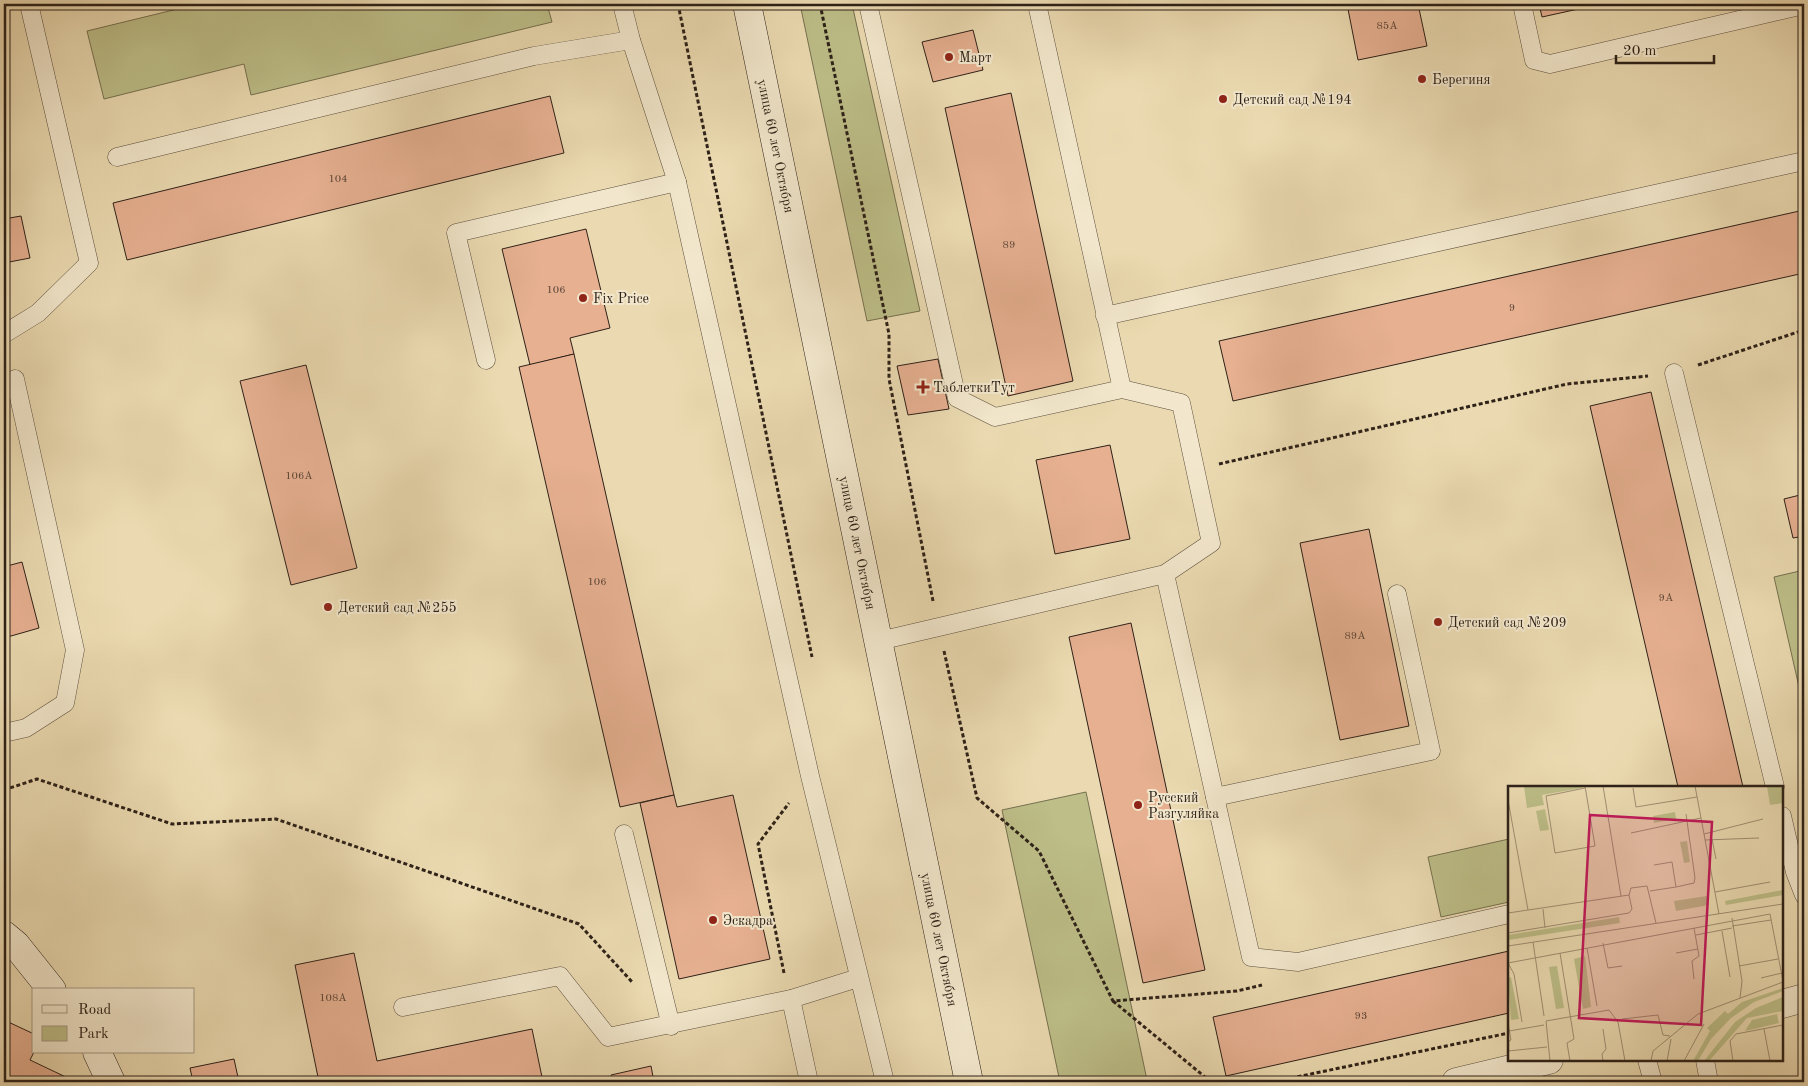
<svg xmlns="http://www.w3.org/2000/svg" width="1808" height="1086" viewBox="0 0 1808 1086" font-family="'Old Standard TT',serif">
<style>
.green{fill:#bdbe88;stroke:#757050}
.building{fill:#e6b091;stroke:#2d2118}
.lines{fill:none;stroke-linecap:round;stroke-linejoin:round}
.service-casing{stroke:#5c4f3e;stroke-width:19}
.minor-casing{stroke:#5c4f3e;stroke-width:29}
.secondary-casing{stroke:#2d2118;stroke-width:29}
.path{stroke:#2d2118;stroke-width:3;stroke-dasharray:4 2.5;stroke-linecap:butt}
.service{stroke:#f2e7cc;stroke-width:18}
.minor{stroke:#f2e7cc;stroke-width:28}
.secondary{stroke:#f2e7cc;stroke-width:28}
.poi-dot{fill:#8f2418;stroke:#f2e7cc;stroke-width:2}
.labels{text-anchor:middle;stroke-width:4;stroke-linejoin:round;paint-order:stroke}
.number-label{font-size:11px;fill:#5b4536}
.poi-label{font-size:14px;fill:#2d2118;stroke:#f2e7cc;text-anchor:start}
.street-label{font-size:14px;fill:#2d2118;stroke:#f2e7cc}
.inset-road{fill:none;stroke:#9f9074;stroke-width:1}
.view{fill:#c2185b;fill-opacity:0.15;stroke:#c2185b;stroke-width:2.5}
.inset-edge{fill:none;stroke:#2d2118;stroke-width:2.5}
</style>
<rect width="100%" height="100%" fill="#ebdab1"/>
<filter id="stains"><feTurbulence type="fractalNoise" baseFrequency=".004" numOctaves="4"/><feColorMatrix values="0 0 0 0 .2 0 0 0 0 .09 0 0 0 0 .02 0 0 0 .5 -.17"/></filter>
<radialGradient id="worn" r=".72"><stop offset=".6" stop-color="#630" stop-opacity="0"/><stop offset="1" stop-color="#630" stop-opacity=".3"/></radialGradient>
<g class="green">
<path d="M198,4H547L552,22L251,95L244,64L104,99L87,31Z"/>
<path d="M800,4H852L920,311L867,321Z"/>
<path d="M1804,570V709L1774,577Z"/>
<path d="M1086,792L1147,1080L1136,1082H1060L1002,810Z"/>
<path d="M1509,839V902L1441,917L1428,857Z"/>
</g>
<g class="building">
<path d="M921,4H947L922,9Z"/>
<path d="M1347,4H1418L1427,46L1358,60Z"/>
<path d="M1539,4H1601L1542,17Z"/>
<path d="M973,30L983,70L933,82L922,42Z"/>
<path d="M1011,93L1073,381L1008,396L945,108Z"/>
<path d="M550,96L564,153L127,260L113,203Z"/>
<path d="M1804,210V273L1233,401L1219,341Z"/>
<path d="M21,216L30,258L4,263V219Z"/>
<path d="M586,229L610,328L570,338L574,354L530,365L502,249Z"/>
<path d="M574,354L674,795L620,807L519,367Z"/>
<path d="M938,359L949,409L908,415L897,366Z"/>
<path d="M306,365L357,568L291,585L240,381Z"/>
<path d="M1651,392L1743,787H1678L1590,406Z"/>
<path d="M1110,445L1130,539L1055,554L1036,460Z"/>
<path d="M1804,494V536L1793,538L1784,499Z"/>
<path d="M1369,529L1409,726L1340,740L1300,543Z"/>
<path d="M4,552L7,566L22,562L39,628L4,638Z"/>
<path d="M1131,623L1205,970L1143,983L1069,637Z"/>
<path d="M674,795L677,807L733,795L770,959L679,979L640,803Z"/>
<path d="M1509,951V1013L1226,1076L1213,1017Z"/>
<path d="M354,953L377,1061L532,1029L543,1082H319L295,965Z"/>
<path d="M4,1020L34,1034V1052L30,1060L70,1079L69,1082H4Z"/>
<path d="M234,1059L239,1082H193L190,1068Z"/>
<path d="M651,1066L654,1082H612L611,1075Z"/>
</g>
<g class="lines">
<g class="service-casing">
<g id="service">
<path d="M622,4L631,40L677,182L810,776L885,1082"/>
<path d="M868,4L957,398L995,417L1122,389L1037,4"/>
<path d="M1522,4L1534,60L1550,64L1804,5"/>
<path d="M117,157L534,56L631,40"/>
<path d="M1105,316L1804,161"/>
<path d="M4,334L38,313L89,263L29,4"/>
<path d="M486,360L456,233L677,182"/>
<path d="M1674,373L1775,787"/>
<path d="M1165,574L1215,797L1431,751L1397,594"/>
<path d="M879,641L1165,574L1211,543L1181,403L1122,389"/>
<path d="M4,733L26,728L65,703L75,650L15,379"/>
<path d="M1215,797L1251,957L1298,962L1509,914"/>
<path d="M1782,816L1795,872L1804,895"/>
<path d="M624,834L671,1026"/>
<path d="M791,999L809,1082"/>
<path d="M403,1007L560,976L608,1037L791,999L858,978"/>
<path d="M1647,1060L1653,1082"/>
<path d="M1705,1060L1709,1082"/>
</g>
</g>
<g class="minor-casing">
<g id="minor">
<path d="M1782,1004L1804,998"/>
<path d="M1456,1082L1549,1060"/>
</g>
</g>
<g class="secondary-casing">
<g id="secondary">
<path id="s1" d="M747,4L969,1082"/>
<path d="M4,935L16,945L52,990"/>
<path d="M97,1052L111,1082"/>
</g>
</g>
<g class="path">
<path d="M678,4L812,657"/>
<path d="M820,4L889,334V379L933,601"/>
<path d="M1698,365L1804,330"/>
<path d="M1219,464L1567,384L1648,376"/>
<path d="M944,651L977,798L1039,851L1113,1001L1237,991L1262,985"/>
<path d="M4,790L37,779L172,824L276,819L579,924L633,983"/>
<path d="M784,973L758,844L789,803"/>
<path d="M1113,1001L1211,1082"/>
<path d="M1272,1082L1509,1033"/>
</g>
<use href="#service" class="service"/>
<use href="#minor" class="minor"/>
<use href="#secondary" class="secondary"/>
</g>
<g class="poi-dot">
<circle cx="949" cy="57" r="5"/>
<circle cx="1422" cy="79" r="5"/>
<circle cx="1223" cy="99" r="5"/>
<circle cx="583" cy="298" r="5"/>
<path d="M920.5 379.5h5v5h5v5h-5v5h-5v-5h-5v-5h5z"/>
<circle cx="328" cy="607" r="5"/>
<circle cx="1438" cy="622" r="5"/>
<circle cx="1138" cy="805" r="5"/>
<circle cx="713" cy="920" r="5"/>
</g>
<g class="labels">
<g class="number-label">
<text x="1387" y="29">85А</text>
<text x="338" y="182">104</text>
<text x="1009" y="248">89</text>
<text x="556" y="293">106</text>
<text x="1512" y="311">9</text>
<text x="299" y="479">106А</text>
<text x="597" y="585">106</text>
<text x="1666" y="601">9А</text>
<text x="1355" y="639">89А</text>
<text x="333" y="1001">108А</text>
<text x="1361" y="1019">93</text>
</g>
<g class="poi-label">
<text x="959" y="62">Март</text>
<text x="1432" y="84">Берегиня</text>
<text x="1233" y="104">Детский сад №194</text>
<text x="593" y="303">Fix Price</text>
<text x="933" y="392">ТаблеткиТут</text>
<text x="338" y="612">Детский сад №255</text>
<text x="1448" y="627">Детский сад №209</text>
<text x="1148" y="802">Русский<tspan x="1148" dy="16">Разгуляйка</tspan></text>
<text x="723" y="925">Эскадра</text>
</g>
<g class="street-label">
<text dy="5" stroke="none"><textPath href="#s1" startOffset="145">улица 60 лет Октября</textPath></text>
<text dy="5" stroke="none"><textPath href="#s1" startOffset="550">улица 60 лет Октября</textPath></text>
<text dy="5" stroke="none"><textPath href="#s1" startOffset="955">улица 60 лет Октября</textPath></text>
</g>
</g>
<g transform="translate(1508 786)">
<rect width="275" height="275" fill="#ebdab1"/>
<path d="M16,0H74V2L34,9L36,19L19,22ZM259,0H275V17L262,19ZM37,23L41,44L32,45L28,25ZM167,26L168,33L146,37L145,30ZM179,55L182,76L176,77L172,56ZM275,104V109L218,119L217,115ZM199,110L201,119L168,125L166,115ZM111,131L112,137L0,154V149ZM77,170L83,221L75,223L66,173ZM49,180L56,222L48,223L41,181ZM3,191L11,233L3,234L0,192ZM275,202V205L246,216L223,232L203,253L190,275H185L202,245L199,242L217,225L220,228L234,216ZM275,211V225L239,232L201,275H196L227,236L248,222ZM269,228L271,237L237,245L244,234Z" fill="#bdbe88"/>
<path class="inset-road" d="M77,0L87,60L47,67L38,10L77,2M95,0L113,110M187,0L211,128M125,2L128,21L189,11M0,14L20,124M123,47L193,32M196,48L255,33M204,53L208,73M197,54L251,52M168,101L186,97L187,92L178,28M142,105L168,101L164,76L146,79M207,106L262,96M121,109L123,102L139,100L148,137M35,123L37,142M0,127L121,109L124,123L121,127L0,147M224,132L234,195L232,212M224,140L263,134M186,142L191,170L184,175L186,193M214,145L222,191M188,149L224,142M25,156L36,230M95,157L100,182L114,180M0,160L275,118M79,162L89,220M52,167L66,253L59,257L62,275M168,167L190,163M0,177L262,128L275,195M0,177L6,188L14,236M231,180L270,173M253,192L274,187M114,233L150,229L155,249L162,250M0,237L3,254L0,256M95,243L98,263L94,268L95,275M256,243L262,275M1,245L36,239M0,265L39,261M42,275L38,235L101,224L110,236L117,275M143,275L145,265L190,228L275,196M159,275L163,253M176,275L196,238M225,275L222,255L228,248L275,239"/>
<path class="view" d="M82,29L204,36L193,239L71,232Z"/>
<rect width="275" height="275" class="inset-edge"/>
</g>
<rect width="1808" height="1086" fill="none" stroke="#ebdab1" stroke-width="20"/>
<rect x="5" y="5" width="1798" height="1076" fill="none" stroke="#2d2118" stroke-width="2.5"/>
<rect x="10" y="10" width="1788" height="1066" fill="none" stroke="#2d2118"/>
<rect x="32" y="988" width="162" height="65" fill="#f2e7cc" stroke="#a39884"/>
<rect x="42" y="1005" width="25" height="8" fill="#f2e7cc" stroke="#a39884"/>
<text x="78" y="1014" font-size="15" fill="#2d2118">Road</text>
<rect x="42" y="1026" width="25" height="15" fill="#bdbe88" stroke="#a39884"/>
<text x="78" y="1038" font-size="15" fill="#2d2118">Park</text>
<path d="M1616 55v8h98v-8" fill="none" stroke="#2d2118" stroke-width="2.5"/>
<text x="1623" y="55" font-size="15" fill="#2d2118" stroke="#f2e7cc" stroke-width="4" paint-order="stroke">20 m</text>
<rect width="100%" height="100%" filter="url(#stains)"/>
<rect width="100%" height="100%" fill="url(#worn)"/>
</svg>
